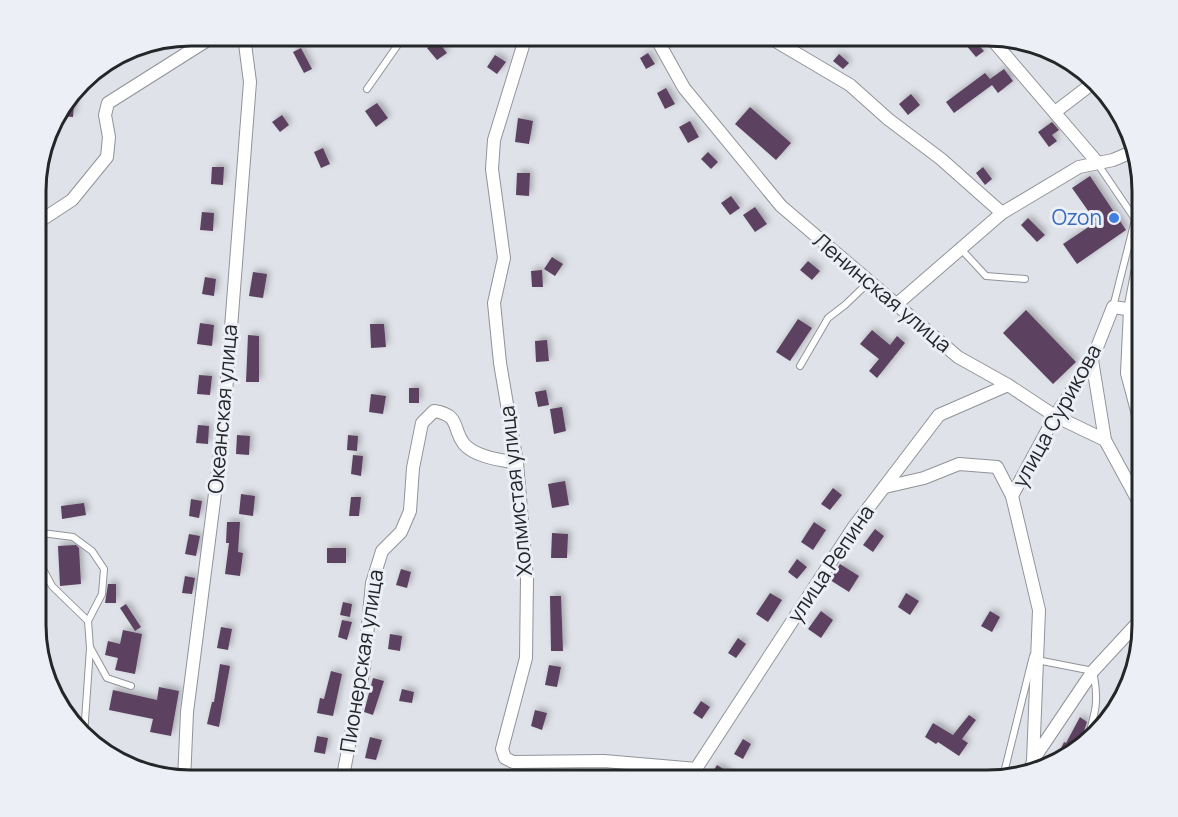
<svg xmlns="http://www.w3.org/2000/svg" width="1178" height="817" viewBox="0 0 1178 817" font-family="Manrope,sans-serif">
<style>
.building{fill:#5b4260;filter:url(#shadow)}
.lines{fill:none;stroke-linecap:round;stroke-linejoin:round}
.lane-casing{stroke:#909398;stroke-width:8}
.street-casing{stroke:#909398;stroke-width:14}
.primary-casing{stroke:#909398;stroke-width:20}
.lane{stroke:#fff;stroke-width:6}
.street{stroke:#fff;stroke-width:12}
.primary{stroke:#fff;stroke-width:18}
.shop-dot{fill:#3f7fe0;stroke:#eceff5;stroke-width:2}
.labels{text-anchor:middle;stroke-width:6;stroke-linejoin:round;paint-order:stroke}
.shop-label{font-size:21px;fill:#366cbe;stroke:#eceff5;text-anchor:end}
.street-label{font-size:21px;fill:#242628;stroke:#eceff5}
.rim{fill:none;stroke:#242628;stroke-width:3}
</style>
<defs>
<filter id="shadow"><feDropShadow dx="3" dy="-3" stdDeviation="3" flood-color="#0004"/></filter>
</defs>
<rect width="100%" height="100%" fill="#dfe2e8"/>
<g class="building">
<path d="M972,38L984,51L976,57L965,44Z"/>
<path d="M437,40L447,53L437,60L427,48Z"/>
<path d="M301,48L312,69L304,73L293,52Z"/>
<path d="M648,53L655,64L646,69L640,58Z"/>
<path d="M839,54L849,63L843,69L833,61Z"/>
<path d="M495,55L506,62L497,74L487,67Z"/>
<path d="M1004,69L1013,81L998,93L992,85L954,113L946,102L985,73L990,79Z"/>
<path d="M666,88L675,104L665,109L657,93Z"/>
<path d="M75,92L73,117L60,116L61,109Z"/>
<path d="M911,94L920,105L908,115L899,104Z"/>
<path d="M377,103L388,118L376,127L365,111Z"/>
<path d="M750,107L791,143L776,160L735,124Z"/>
<path d="M282,115L289,125L280,132L272,122Z"/>
<path d="M518,118L533,121L529,144L515,142Z"/>
<path d="M690,121L699,137L688,143L679,127Z"/>
<path d="M1052,122L1059,130L1052,135L1057,141L1049,147L1038,132Z"/>
<path d="M323,148L330,164L321,168L314,152Z"/>
<path d="M708,152L718,162L711,169L701,159Z"/>
<path d="M212,167H224L223,185L211,184Z"/>
<path d="M983,167L992,179L985,185L976,173Z"/>
<path d="M517,173H530L529,196L516,195Z"/>
<path d="M1090,176L1126,230L1077,264L1063,244L1096,222L1072,188Z"/>
<path d="M731,196L740,208L730,215L721,203Z"/>
<path d="M755,207L767,224L755,232L743,215Z"/>
<path d="M202,212L214,213L213,231L200,230Z"/>
<path d="M1028,218L1045,235L1037,242L1021,225Z"/>
<path d="M552,257L563,264L555,276L544,269Z"/>
<path d="M808,261L820,271L812,280L800,270Z"/>
<path d="M542,270L543,287H532L531,271Z"/>
<path d="M253,272L267,274L263,298L249,296Z"/>
<path d="M205,277L216,279L214,296L202,294Z"/>
<path d="M1026,310L1076,362L1053,384L1003,333Z"/>
<path d="M798,319L812,328L790,361L776,352Z"/>
<path d="M200,323L214,325L212,346L197,344Z"/>
<path d="M370,324H384L386,347L371,348Z"/>
<path d="M872,330L890,345L897,336L905,343L877,378L869,371L879,359L860,344Z"/>
<path d="M248,335L259,336V382H246Z"/>
<path d="M547,340L549,361L536,362L535,341Z"/>
<path d="M199,375L212,376L210,395L197,394Z"/>
<rect x="409" y="388" width="10" height="15"/>
<path d="M546,390L549,405L538,407L535,392Z"/>
<path d="M371,394L386,396L383,414L369,412Z"/>
<path d="M562,407L566,431L554,434L550,409Z"/>
<path d="M198,425L209,426L208,444L196,443Z"/>
<path d="M237,435L250,436L249,455L236,454Z"/>
<path d="M348,435L358,436L357,451L347,450Z"/>
<path d="M353,455L363,456L361,476L351,474Z"/>
<path d="M565,481L569,505L552,508L548,484Z"/>
<path d="M833,488L842,495L830,510L821,504Z"/>
<path d="M241,494L255,496L253,516L239,514Z"/>
<path d="M351,497H361L359,516H349Z"/>
<path d="M191,499L202,501L199,518L189,516Z"/>
<path d="M84,503L86,515L62,519L61,506Z"/>
<path d="M227,522H240L238,552L243,553L240,576L225,574L229,543H226Z"/>
<path d="M814,522L826,530L813,550L801,542Z"/>
<path d="M875,529L884,536L873,552L863,545Z"/>
<path d="M552,533L568,534L567,558H551Z"/>
<path d="M189,534L200,536L196,556L185,554Z"/>
<path d="M76,545L79,548L81,584L60,586L58,546Z"/>
<rect x="327" y="548" width="19" height="15"/>
<path d="M797,559L807,567L797,579L788,572Z"/>
<path d="M840,564L859,576L849,592L830,580Z"/>
<path d="M401,569L411,572L407,588L396,585Z"/>
<path d="M185,576L195,578L192,594L182,593Z"/>
<path d="M108,584H116V603H105Z"/>
<path d="M770,593L782,600L768,622L756,614Z"/>
<path d="M906,593L919,601L910,615L898,607Z"/>
<path d="M550,596H561L563,651H551Z"/>
<path d="M343,602L352,604L350,617L340,615Z"/>
<path d="M126,604L141,627L135,631L120,608Z"/>
<path d="M821,611L833,620L821,638L808,629Z"/>
<path d="M990,611L1000,617L992,632L981,626Z"/>
<path d="M342,620L352,622L347,640L338,637Z"/>
<path d="M221,627L232,629L228,650L217,648Z"/>
<path d="M123,630L142,634L135,674L115,670L118,658L105,655L108,641L120,644Z"/>
<path d="M390,634L402,636L400,651L388,649Z"/>
<path d="M738,638L746,644L736,658L728,653Z"/>
<path d="M220,664L230,666L219,727L207,724L212,702H214Z"/>
<path d="M549,665L561,667L557,687L545,685Z"/>
<path d="M331,671L342,674L333,716L317,713L320,698L324,699Z"/>
<path d="M373,678L384,681L373,715L364,712Z"/>
<path d="M159,687L179,691L171,736L150,732L153,719L109,710L113,690L157,700Z"/>
<path d="M402,689L414,692L412,703L399,701Z"/>
<path d="M701,701L710,707L702,719L693,713Z"/>
<path d="M535,710L547,713L542,730L531,726Z"/>
<path d="M969,715L976,720L962,739L968,743L959,756L938,742L936,744L925,737L933,723L953,735Z"/>
<path d="M1080,717L1087,722L1084,731L1075,749L1053,765L1064,742L1066,743Z"/>
<path d="M317,736L328,738L325,754L314,752Z"/>
<path d="M370,737L382,740L376,760L365,758Z"/>
<path d="M743,739L751,744L743,759L734,754Z"/>
<path d="M717,765L730,773L725,781H707Z"/>
</g>
<g class="lines">
<g class="lane-casing">
<g id="lane">
<path d="M367,89L404,36"/>
<path d="M1097,163L1135,219"/>
<path d="M961,249L986,276L1025,279"/>
<path d="M1113,307L1135,220L1141,178"/>
<path d="M800,366L828,318L845,305L869,282"/>
<path d="M37,529L42,533L43,569L52,586L88,621L90,648L84,735"/>
<path d="M42,533L73,537L92,551L104,569L102,594L88,621"/>
<path d="M91,649L107,678L131,686"/>
<path d="M1037,660L1093,671C1099,700 1096,710 1088,738"/>
<path d="M1003,777L1033,656"/>
</g>
</g>
<g class="street-casing">
<g id="street">
<path d="M526,36L494,140L492,169L504,258L494,303L500,363L517,463L527,579L526,658L502,749L505,758L513,762L604,761L697,769"/>
<path d="M655,36L684,88L781,206L958,357L1008,385L1055,416L1105,440L1142,508"/>
<path d="M767,36L850,85L888,119L941,159L1002,213"/>
<path d="M989,36L1097,162"/>
<path d="M1055,112L1093,83"/>
<path d="M37,224L40,221L72,200L107,157L109,137L105,115L108,103L214,36"/>
<path d="M897,304L1002,213L1079,167L1113,160L1134,151"/>
<path d="M1092,360L1105,440"/>
<path d="M885,487L924,478L959,464L997,467L1012,496"/>
<path d="M1033,760L1093,671L1142,618"/>
<path d="M1030,771L1033,761L1039,610L1012,496L1055,416L1092,360L1113,307L1133,310"/>
<path d="M184,781L187,712L223,431L250,82L244,36"/>
<path d="M342,781L364,668L372,583L382,551L401,532L410,511L413,468L422,423L434,411C461,415 452,429 464,444C475,457 501,460 517,463"/>
<path d="M688,781L853,528L939,415L1008,385"/>
</g>
</g>
<g class="primary-casing">
<path id="primary" d="M1142,264L1133,310L1130,373L1142,418"/>
</g>
<use href="#lane" class="lane"/>
<use href="#street" class="street"/>
<use href="#primary" class="primary"/>
</g>
<circle class="shop-dot" cx="1114" cy="218" r="6"/>
<g class="labels">
<g class="shop-label">
<text x="1102" y="225">Ozon</text>
</g>
<g class="street-label">
<text transform="translate(882 293) rotate(40)" y="7">Ленинская улица</text>
<text transform="translate(223 409) rotate(-85)" y="7">Океанская улица</text>
<text transform="translate(1057 416) rotate(-61)" y="7">улица Сурикова</text>
<text transform="translate(516 491) rotate(-96)" y="7">Холмистая улица</text>
<text transform="translate(831 564) rotate(-56)" y="7">улица Репина</text>
<text transform="translate(362 661) rotate(-81)" y="7">Пионерская улица</text>
</g>
</g>
<path d="M0 0H1178V817H0ZM191 46H987A145 145 0 0 1 1132 191V625A145 145 0 0 1 987 770H191A145 145 0 0 1 46 625V191A145 145 0 0 1 191 46Z" fill="#eceff5" fill-rule="evenodd"/>
<path class="rim" d="M191 46H987A145 145 0 0 1 1132 191V625A145 145 0 0 1 987 770H191A145 145 0 0 1 46 625V191A145 145 0 0 1 191 46Z"/>
</svg>
